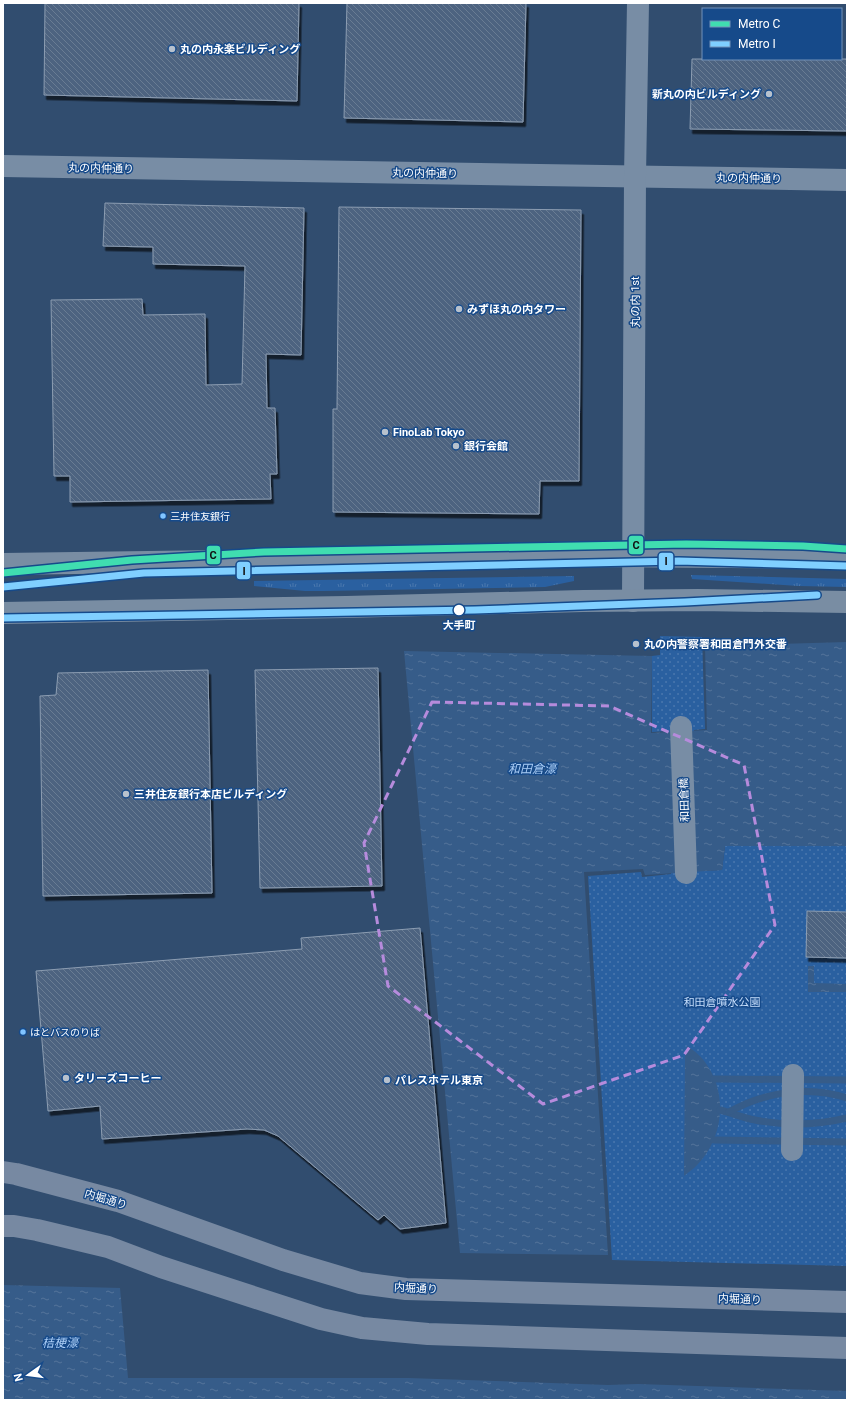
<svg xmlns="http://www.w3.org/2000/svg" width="850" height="1403" viewBox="0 0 850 1403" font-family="Roboto,'Noto Sans JP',sans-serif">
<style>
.grass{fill:url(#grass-tufts)}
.park{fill:url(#park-dots)}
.water{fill:url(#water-ripples)}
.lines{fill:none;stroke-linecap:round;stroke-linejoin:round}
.stream{stroke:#365c89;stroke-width:7}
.building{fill:url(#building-back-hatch);stroke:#8c9db2;filter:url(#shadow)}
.minor{stroke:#788da5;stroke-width:22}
.major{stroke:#7789a2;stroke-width:22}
.highway{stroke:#798da3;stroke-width:22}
.metro-1-casing{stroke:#164a8a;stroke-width:10}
.metro-2-casing{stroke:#164a8a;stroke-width:10}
.metro-1{stroke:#40ddb0;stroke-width:7}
.metro-2{stroke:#80cfff;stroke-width:7}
.marked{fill:none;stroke:#b68bdc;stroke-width:3;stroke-dasharray:8 5;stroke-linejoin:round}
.poi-dot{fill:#b7c1cd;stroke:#164a8a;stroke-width:1.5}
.bus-dot{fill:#80c4ff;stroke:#164a8a;stroke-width:1.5}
.stop-dot{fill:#fff;stroke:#164a8a;stroke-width:1.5}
.labels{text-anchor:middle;stroke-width:3;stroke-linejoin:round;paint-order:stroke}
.bus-label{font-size:10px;fill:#fff;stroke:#164a8a;text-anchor:start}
.poi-label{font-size:11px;font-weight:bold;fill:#fff;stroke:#164a8a;text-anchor:start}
.street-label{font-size:11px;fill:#fff;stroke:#164a8a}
.stop-label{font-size:11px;font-weight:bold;fill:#fff;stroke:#164a8a}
.park-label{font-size:11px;fill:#c5ddfb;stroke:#164a8a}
.water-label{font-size:12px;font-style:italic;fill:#aacdf6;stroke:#164a8a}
.line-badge{stroke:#164a8a;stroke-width:1.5}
.pale-badge-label{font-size:11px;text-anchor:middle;font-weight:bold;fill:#111}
</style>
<defs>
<pattern id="grass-tufts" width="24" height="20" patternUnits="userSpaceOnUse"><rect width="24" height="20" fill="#2a60a0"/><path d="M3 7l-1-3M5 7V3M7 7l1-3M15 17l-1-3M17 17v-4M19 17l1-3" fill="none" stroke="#4a78ae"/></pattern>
<pattern id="park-dots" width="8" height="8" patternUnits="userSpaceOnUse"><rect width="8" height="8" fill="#2a60a0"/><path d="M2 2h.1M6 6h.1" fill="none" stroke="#4a78ae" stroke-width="1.8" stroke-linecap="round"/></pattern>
<pattern id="water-ripples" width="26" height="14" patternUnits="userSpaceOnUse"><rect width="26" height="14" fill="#365c89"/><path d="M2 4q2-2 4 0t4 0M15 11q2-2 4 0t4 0" fill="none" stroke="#54749b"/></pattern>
<pattern id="building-back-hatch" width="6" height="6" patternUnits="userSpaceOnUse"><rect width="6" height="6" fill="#4e6480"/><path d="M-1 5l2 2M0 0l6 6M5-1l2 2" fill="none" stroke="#697b93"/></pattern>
<filter id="shadow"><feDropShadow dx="2.5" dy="4.5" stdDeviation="0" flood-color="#0009"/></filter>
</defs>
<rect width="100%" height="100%" fill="#314d6f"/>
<g class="grass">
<path d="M691,575L847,579V587L798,586L692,579Z"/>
<path d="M574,576V581L545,587L323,591H305L254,586V581Z"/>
</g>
<path class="park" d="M660,636L702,637L705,729L694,730L699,871L722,870L725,846H847V1266L612,1260L588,876L641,872L642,877L671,874L667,731L652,732V656L660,655Z"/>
<g class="water">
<path d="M847,642V846H725L722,870L645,875L643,869L584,872L608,1255L460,1253L404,651L652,656L651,733L707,730L705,646Z"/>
<path d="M808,966H814V983L847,984V992H808Z"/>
<path d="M687,1046C695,1051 702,1057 707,1065C728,1095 723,1138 698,1164C694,1169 688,1172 684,1176L685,1057Z"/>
<path d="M3,1285L120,1288L128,1378H408L608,1385L638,1384L847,1391V1400H3Z"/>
</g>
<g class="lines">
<g class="stream">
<path d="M714,1079L847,1080"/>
<path d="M720,1110C732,1113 743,1118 755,1120C786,1126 817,1125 847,1118"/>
<path d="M729,1112C765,1092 808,1085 847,1098"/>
<path d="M714,1140L847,1142"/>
</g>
</g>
<g class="building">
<path d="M45,3H299L297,101L44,95Z"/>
<path d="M347,3H526L523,122L344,118Z"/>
<path d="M692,59H847V131L690,129Z"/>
<path d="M105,203L304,208L301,355L266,354L267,408H275L277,474H270L271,499L70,502V476H54L51,300L142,299L143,315L205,314L206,385L242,384L245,266L153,264V247L103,246Z"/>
<path d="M339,207L581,210L579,481H540L539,514L333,512V409H337Z"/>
<path d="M378,668L382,886L260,888L255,670Z"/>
<path d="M208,670L212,893L43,896L40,696L56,695L58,673Z"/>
<path d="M807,911L847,912V958L806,957Z"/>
<path d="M420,928L446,1223L400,1229L384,1215L378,1220L278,1136L264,1130L247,1129L102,1139L100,1106L48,1111L36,971L302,949L301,938Z"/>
</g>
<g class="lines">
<g class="minor">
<path d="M3,166L847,180"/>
<path d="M633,601L635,176L638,3"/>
<path d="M681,727L686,873"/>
<path d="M792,1150L793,1075"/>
</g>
<g class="major">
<path d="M3,1172L16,1174L118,1201L283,1260L360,1283L406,1289L847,1302"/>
<path d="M3,1226H14L37,1230L108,1247L161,1267L321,1319L362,1328L428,1334L847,1348"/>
</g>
<g class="highway">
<path d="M3,564L583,556L847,558"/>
<path d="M3,613L346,607L583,601L698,600L847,602"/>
</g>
<g class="metro-1-casing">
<path id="metro-1" d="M3,573L132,560L264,552L686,544L803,546L847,549"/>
</g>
<g class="metro-2-casing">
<g id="metro-2">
<path d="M3,587L144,573L679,561L847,566"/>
<path d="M3,618L475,610L685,602L817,595"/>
</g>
</g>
<use href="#metro-1" class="metro-1"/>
<use href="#metro-2" class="metro-2"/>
</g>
<path class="marked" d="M432,702L609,706L744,765L775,925L684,1055L543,1104L388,986L364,843Z"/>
<g class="poi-dot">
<circle cx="172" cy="49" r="4"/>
<circle cx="769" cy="94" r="4"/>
<circle cx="459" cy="309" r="4"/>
<circle cx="385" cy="432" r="4"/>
<circle cx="456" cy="446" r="4"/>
<circle cx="636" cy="644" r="4"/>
<circle cx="126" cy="794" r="4"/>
<circle cx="66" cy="1078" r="4"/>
<circle cx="387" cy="1080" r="4"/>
</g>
<g class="bus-dot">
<circle cx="163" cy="516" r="3.5"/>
<circle cx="23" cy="1032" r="3.5"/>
</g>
<circle class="stop-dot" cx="459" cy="610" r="6"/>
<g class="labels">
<g class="bus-label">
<text x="170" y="520">三井住友銀行</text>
<text x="30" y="1036">はとバスのりば</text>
</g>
<g class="poi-label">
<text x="180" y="53">丸の内永楽ビルディング</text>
<text x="761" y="98" text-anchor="end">新丸の内ビルディング</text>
<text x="467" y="313">みずほ丸の内タワー</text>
<text x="393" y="436">FinoLab Tokyo</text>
<text x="464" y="450">銀行会館</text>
<text x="644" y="648">丸の内警察署和田倉門外交番</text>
<text x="134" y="798">三井住友銀行本店ビルディング</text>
<text x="74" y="1082">タリーズコーヒー</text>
<text x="395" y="1084">パレスホテル東京</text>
</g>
<g class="street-label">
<text transform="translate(101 168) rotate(1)" y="4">丸の内仲通り</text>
<text transform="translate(425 173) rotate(1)" y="4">丸の内仲通り</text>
<text transform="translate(749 178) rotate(1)" y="4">丸の内仲通り</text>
<text transform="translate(635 302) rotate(-90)" y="4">丸の内 1st</text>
<text transform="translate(684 800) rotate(-92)" y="4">和田倉橋</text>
<text transform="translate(106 1199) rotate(17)" y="4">内堀通り</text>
<text transform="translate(416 1288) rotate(3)" y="4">内堀通り</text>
<text transform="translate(740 1299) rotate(2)" y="4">内堀通り</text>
</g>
<g class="stop-label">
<text x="459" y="629">大手町</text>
</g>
<g class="park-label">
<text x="722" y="1006">和田倉噴水公園</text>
</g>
<g class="water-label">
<text x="532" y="773">和田倉濠</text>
<text x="60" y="1347">桔梗濠</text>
</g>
</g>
<g class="line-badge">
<rect x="628" y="535" width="16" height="20" rx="4" fill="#40ddb0"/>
<rect x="206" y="545" width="15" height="20" rx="4" fill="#40ddb0"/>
<rect x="658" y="552" width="16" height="19" rx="4" fill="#80cfff"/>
<rect x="236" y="561" width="15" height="19" rx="4" fill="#80cfff"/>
</g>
<g class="pale-badge-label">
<text x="636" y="549">C</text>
<text x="213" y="559">C</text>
<text x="666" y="565">I</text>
<text x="244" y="575">I</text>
</g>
<rect width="850" height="1403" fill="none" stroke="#ffffff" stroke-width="8"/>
<rect x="702" y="8" width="140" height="52" fill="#164a8a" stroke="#7392b9"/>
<rect x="710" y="21" width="20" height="6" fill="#40ddb0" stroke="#7392b9"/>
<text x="738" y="28" font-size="12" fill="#ffffff">Metro C</text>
<rect x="710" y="41" width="20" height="6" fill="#80cfff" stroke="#7392b9"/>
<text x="738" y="48" font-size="12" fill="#ffffff">Metro I</text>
<g transform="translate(28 1375) rotate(256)" stroke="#164a8a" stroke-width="3" paint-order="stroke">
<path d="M0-3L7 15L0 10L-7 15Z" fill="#ffffff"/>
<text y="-6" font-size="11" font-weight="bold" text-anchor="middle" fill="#ffffff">N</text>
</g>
</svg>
